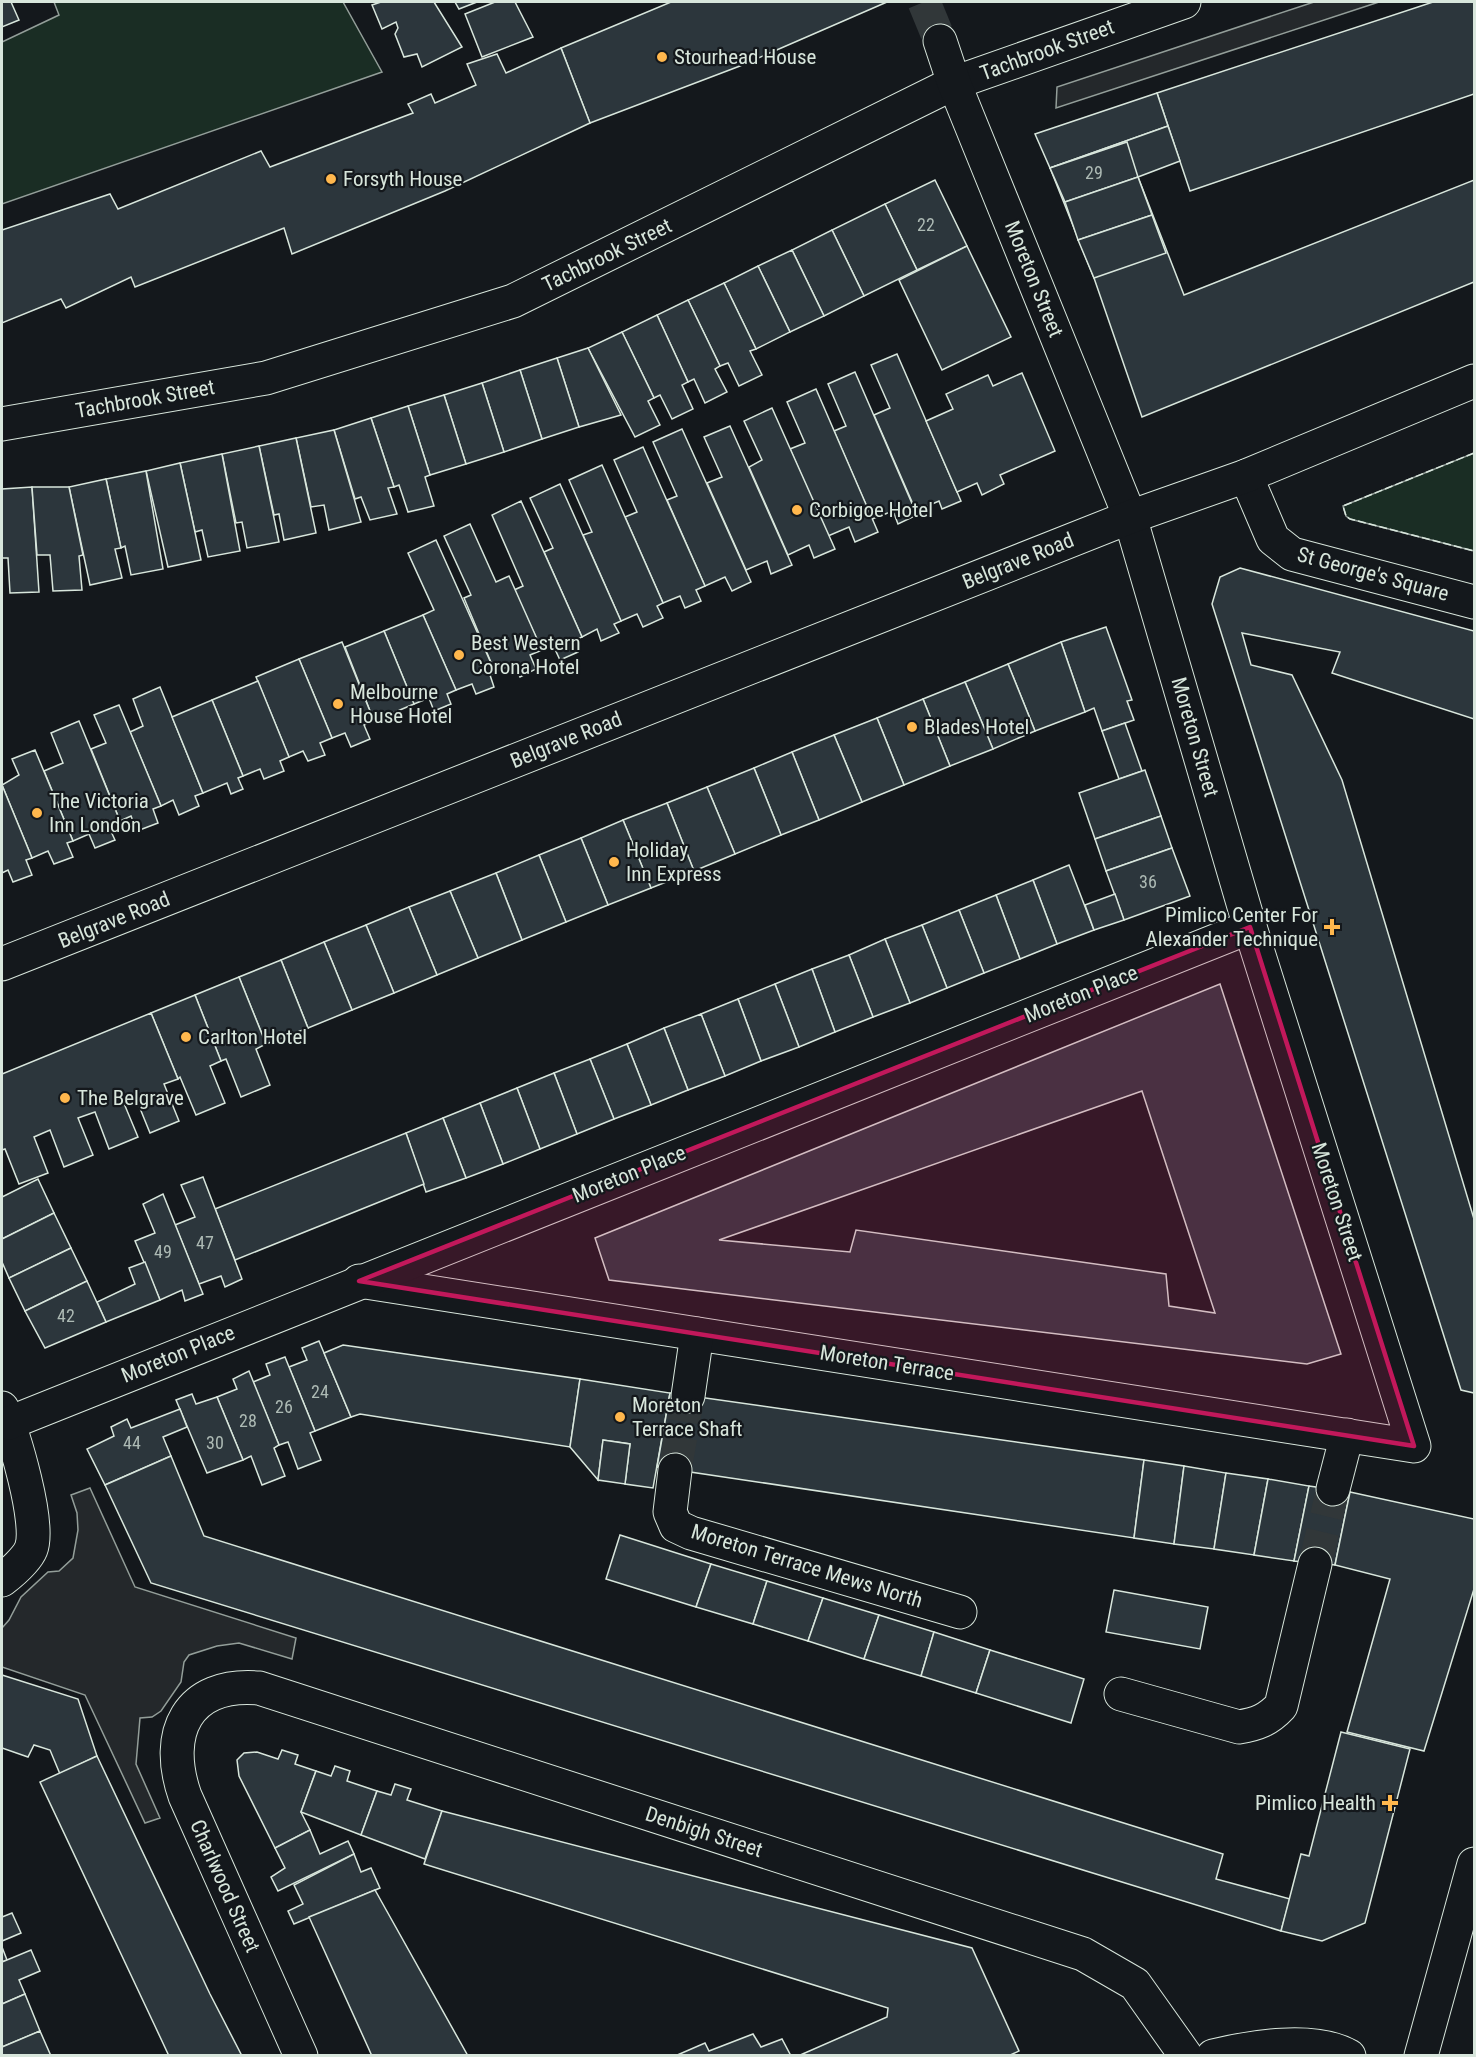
<svg xmlns="http://www.w3.org/2000/svg" width="1476" height="2057" viewBox="0 0 1476 2057" font-family="'Roboto Condensed',sans-serif">
<style>
.green{fill:#1a2d24;stroke:#939e99;stroke-width:1.5}
.parking{fill:#24282b;stroke:#939e99;stroke-width:1.5}
.building{fill:#2c363c;stroke:#d8e6dc;stroke-width:1.5;fill-rule:evenodd}
.lines{fill:none;stroke-linecap:round;stroke-linejoin:round}
.street-tunnel{stroke:#313739;stroke-width:33;stroke-dasharray:33 16;stroke-linecap:butt}
.street-casing{stroke:#d8e6dc;stroke-width:35}
.secondary-casing{stroke:#d8e6dc;stroke-width:35}
.primary-casing{stroke:#d8e6dc;stroke-width:35}
.street{stroke:#14181c;stroke-width:33}
.secondary{stroke:#14181c;stroke-width:33}
.primary{stroke:#14181c;stroke-width:33}
.fence{stroke:#d8e6dc;stroke-width:1.5;stroke-dasharray:8 3;stroke-linecap:butt}
.marked{fill:#c2185b;fill-opacity:0.2;stroke:#c2185b;stroke-width:4.5;stroke-linejoin:round}
.poi-dot{fill:#ffb74d;stroke:#14181c;stroke-width:2}
.labels{text-anchor:middle;stroke-width:4.5;stroke-linejoin:round;paint-order:stroke}
.number-label{font-size:18px;fill:#adbab4}
.street-label{font-size:21px;fill:#d8e6dc;stroke:#14181c}
.poi-label{font-size:21px;fill:#d8e6dc;stroke:#14181c;text-anchor:start}
</style>
<rect width="100%" height="100%" fill="#14181c"/>
<g class="green">
<path d="M54,2H343L382,72L2,204V42L59,15Z"/>
<path d="M1474,453V551L1350,519L1346,516L1343,506Z"/>
</g>
<g class="parking">
<path d="M1314,2H1379L1056,108L1057,87Z"/>
<path d="M90,1488L135,1587L296,1638L292,1659L239,1643L217,1646L189,1655L184,1662L181,1682L161,1711L152,1717L140,1718L136,1764L160,1818L145,1823L85,1695L2,1667V1628L9,1620L21,1597L48,1572L59,1571L73,1558L78,1530L77,1513L71,1495Z"/>
</g>
<g class="building">
<path d="M2,2H11L19,20L2,27Z"/>
<path d="M381,2H434L462,47L422,67L417,54L404,57L395,34L398,28L396,22L382,29L372,5Z"/>
<path d="M455,2H477L459,9Z"/>
<path d="M495,2H515L533,37L482,57L465,14Z"/>
<path d="M671,2H887L740,66L590,123L561,48Z"/>
<path d="M1433,2H1474V94L1190,191L1157,93Z"/>
<path d="M561,48L590,123L445,191L292,254L284,228L135,287L131,277L66,308L61,299L2,323V230L110,194L118,209L261,151L270,167L413,113L408,104L431,94L435,103L476,85L467,64L497,54L506,73Z"/>
<path d="M1157,93L1168,126L1050,168L1035,134Z"/>
<path d="M1168,126L1180,161L1138,177L1184,295L1474,180V282L1142,417L1094,278L1050,168Z"/>
<path d="M1127,142L1138,177L1065,202L1050,168Z"/>
<path d="M1138,177L1152,215L1078,240L1065,202Z"/>
<path d="M935,180L967,246L917,270L885,204Z"/>
<path d="M885,204L917,270L864,296L832,230Z"/>
<path d="M1152,215L1166,253L1094,278L1078,240Z"/>
<path d="M832,230L864,296L824,316L792,250Z"/>
<path d="M967,246L1011,337L942,370L899,280Z"/>
<path d="M792,250L824,316L790,332L758,266Z"/>
<path d="M758,266L790,332L756,349L724,283Z"/>
<path d="M724,283L756,349L750,351L762,375L739,386L728,363L720,366L688,300Z"/>
<path d="M688,300L720,366L715,369L727,392L705,403L694,379L688,382L657,315Z"/>
<path d="M657,315L688,382L682,385L693,409L672,419L660,395L654,398L622,332Z"/>
<path d="M622,332L654,398L648,401L660,425L635,437L588,348Z"/>
<path d="M588,348L621,415L579,427L557,358Z"/>
<path d="M897,354L961,501L942,509L939,501L916,511L874,415L890,408L871,365Z"/>
<path d="M557,358L579,427L542,439L520,370Z"/>
<path d="M520,370L542,439L504,452L482,383Z"/>
<path d="M855,372L917,515L898,524L893,511L872,519L834,431L846,426L828,384Z"/>
<path d="M1022,373L1055,451L1000,475L1004,484L982,495L977,483L957,492L926,421L953,409L946,394L988,375L993,386Z"/>
<path d="M482,383L504,452L466,464L444,395Z"/>
<path d="M816,389L878,532L855,542L849,527L828,536L790,449L805,443L787,402Z"/>
<path d="M444,395L466,464L430,475L408,406Z"/>
<path d="M408,406L430,475L425,477L434,506L408,512L399,485L394,487L371,418Z"/>
<path d="M772,408L835,549L814,558L809,545L788,555L749,467L762,460L744,421Z"/>
<path d="M371,418L394,487L388,488L397,514L370,520L361,497L355,499L334,430Z"/>
<path d="M730,426L792,565L771,574L767,561L746,570L707,483L722,477L704,437Z"/>
<path d="M682,429L751,582L732,591L725,577L705,586L667,500L677,496L653,442Z"/>
<path d="M334,430L361,522L329,530L324,505L311,507L296,438Z"/>
<path d="M296,438L316,533L284,540L279,514L274,515L259,446Z"/>
<path d="M259,446L279,542L247,548L242,522L236,523L222,454Z"/>
<path d="M643,447L705,586L696,590L701,601L685,608L680,596L663,603L625,517L637,512L614,460Z"/>
<path d="M222,454L240,551L208,557L202,530L195,532L180,463Z"/>
<path d="M180,463L201,560L168,567L146,471Z"/>
<path d="M602,465L663,603L657,606L663,618L643,627L637,614L621,621L583,535L592,532L569,480Z"/>
<path d="M146,471L163,569L131,575L125,546L121,548L106,479Z"/>
<path d="M106,479L121,548L115,549L122,578L90,585L69,487Z"/>
<path d="M560,484L621,621L614,624L619,633L601,641L597,629L582,637L544,552L553,548L530,498Z"/>
<path d="M32,487L39,592L10,593L8,558H2V489Z"/>
<path d="M32,487H69L83,555L79,556L82,590L53,591L50,555H37Z"/>
<path d="M521,501L582,637L574,640L578,652L560,660L553,645L542,650L514,590L523,586L492,515Z"/>
<path d="M470,524L496,582L509,576L542,650L530,655L536,669L520,677L514,664L495,672L464,598L471,595L444,536Z"/>
<path d="M436,540L495,672L490,675L494,687L476,694L472,684L456,690L423,615L434,610L408,553Z"/>
<path d="M1240,568L1474,631V719L1332,673L1340,652L1242,633L1251,665L1292,675L1342,780L1474,1219V1393L1461,1390L1212,604L1220,577Z"/>
<path d="M423,615L456,690L447,694L451,704L434,711L429,698L414,704L384,631Z"/>
<path d="M1106,627L1132,700L1127,701L1134,720L1102,731L1094,708L1085,712L1061,642Z"/>
<path d="M384,631L414,704L374,721L345,647Z"/>
<path d="M342,642L374,721L364,725L370,739L351,747L345,733L332,738L299,659Z"/>
<path d="M1061,642L1085,712L1035,731L1008,664Z"/>
<path d="M299,659L332,738L320,743L325,755L308,761L303,751L289,757L256,677Z"/>
<path d="M1008,664L1035,731L993,749L965,682Z"/>
<path d="M258,681L289,757L280,761L284,771L264,779L260,769L243,776L212,700Z"/>
<path d="M965,682L993,749L950,766L923,699Z"/>
<path d="M160,687L203,793L195,796L199,806L179,815L173,800L161,806L130,732L143,726L133,699Z"/>
<path d="M923,699L950,766L904,785L877,718Z"/>
<path d="M212,700L243,776L238,778L243,789L231,794L227,783L203,793L172,717Z"/>
<path d="M119,705L161,806L153,809L158,823L137,831L131,816L120,821L91,749L106,743L94,715Z"/>
<path d="M877,718L904,785L862,802L834,735Z"/>
<path d="M79,721L120,821L108,825L115,840L95,848L89,834L73,841L44,771L63,763L51,733Z"/>
<path d="M1125,723L1142,771L1119,779L1102,731Z"/>
<path d="M834,735L862,802L819,820L792,752Z"/>
<path d="M35,750L73,841L67,843L73,857L54,864L48,851L32,858L2,785L19,775L12,759Z"/>
<path d="M792,752L819,820L781,835L754,768Z"/>
<path d="M754,768L781,835L735,854L707,787Z"/>
<path d="M1145,770L1161,816L1095,839L1079,793Z"/>
<path d="M2,785L32,858L26,860L32,875L13,882L8,870L2,873Z"/>
<path d="M707,787L735,854L694,871L667,803Z"/>
<path d="M667,803L694,871L651,888L623,820Z"/>
<path d="M1161,816L1172,848L1106,871L1095,839Z"/>
<path d="M623,820L651,888L608,905L581,838Z"/>
<path d="M581,838L608,905L566,922L539,855Z"/>
<path d="M1172,848L1190,896L1124,920L1106,871Z"/>
<path d="M539,855L566,922L522,940L496,873Z"/>
<path d="M1069,865L1094,930L1057,944L1033,880Z"/>
<path d="M496,873L522,940L478,958L450,891Z"/>
<path d="M1033,880L1057,944L1020,959L996,895Z"/>
<path d="M450,891L478,958L437,975L409,907Z"/>
<path d="M1115,894L1124,920L1094,930L1085,905Z"/>
<path d="M996,895L1020,959L984,973L959,910Z"/>
<path d="M409,907L437,975L394,993L366,925Z"/>
<path d="M959,910L984,973L947,988L922,925Z"/>
<path d="M366,925L394,993L352,1010L324,942Z"/>
<path d="M922,925L947,988L910,1003L885,939Z"/>
<path d="M885,939L910,1003L873,1017L849,955Z"/>
<path d="M324,942L352,1010L308,1028L281,960Z"/>
<path d="M849,955L873,1017L835,1032L812,969Z"/>
<path d="M281,960L308,1028L266,1044L239,977Z"/>
<path d="M812,969L835,1032L799,1047L775,984Z"/>
<path d="M239,977L266,1044L256,1049L270,1085L241,1097L226,1059L221,1061L195,995Z"/>
<path d="M775,984L799,1047L761,1061L738,999Z"/>
<path d="M1220,984L1341,1354L1307,1364L609,1280L595,1238ZM1142,1091L1215,1313L1169,1306L1166,1274L856,1230L850,1252L719,1240Z"/>
<path d="M195,995L221,1061L210,1066L225,1103L196,1115L180,1077L178,1079L151,1013Z"/>
<path d="M738,999L761,1061L725,1076L701,1014Z"/>
<path d="M151,1013L178,1079L164,1084L179,1121L150,1133L135,1096L123,1101L138,1137L109,1149L95,1112L78,1118L93,1155L64,1167L50,1130L34,1137L48,1173L19,1184L5,1149L2,1150V1074Z"/>
<path d="M701,1014L725,1076L688,1090L664,1028Z"/>
<path d="M664,1028L688,1090L651,1105L627,1044Z"/>
<path d="M627,1044L651,1105L614,1119L590,1059Z"/>
<path d="M590,1059L614,1119L577,1134L554,1073Z"/>
<path d="M554,1073L577,1134L540,1149L517,1088Z"/>
<path d="M517,1088L540,1149L503,1164L480,1103Z"/>
<path d="M480,1103L503,1164L466,1178L443,1118Z"/>
<path d="M443,1118L466,1178L426,1192L406,1133Z"/>
<path d="M406,1133L424,1184L235,1260L215,1209Z"/>
<path d="M203,1177L242,1279L225,1287L221,1276L199,1284L175,1225L195,1217L181,1185Z"/>
<path d="M38,1179L54,1213L2,1239V1197Z"/>
<path d="M163,1194L203,1294L185,1301L182,1290L160,1300L135,1241L155,1233L143,1204Z"/>
<path d="M54,1213L71,1248L9,1278L2,1262V1239Z"/>
<path d="M71,1248L87,1281L25,1311L9,1278Z"/>
<path d="M145,1262L160,1300L106,1322L97,1302L135,1284L129,1268Z"/>
<path d="M87,1281L106,1322L45,1348L25,1311Z"/>
<path d="M319,1341L351,1417L315,1431L289,1367L307,1360L302,1348Z"/>
<path d="M343,1345L580,1379L570,1447L360,1414L351,1417L324,1353Z"/>
<path d="M285,1357L315,1431L310,1433L321,1460L298,1469L288,1442L279,1445L253,1382L270,1375L266,1364Z"/>
<path d="M249,1371L279,1445L274,1448L285,1476L262,1485L251,1456L243,1460L217,1397L237,1389L233,1379Z"/>
<path d="M580,1379L670,1393L653,1488L625,1484L630,1444L603,1440L598,1480L570,1447Z"/>
<path d="M670,1393L1144,1460L1134,1538L657,1467Z"/>
<path d="M192,1394L196,1404L217,1397L243,1460L207,1473L176,1400Z"/>
<path d="M180,1409L187,1427L163,1437L171,1456L105,1485L87,1449L114,1436L111,1427L127,1419L131,1428Z"/>
<path d="M603,1440L630,1444L625,1484L598,1480Z"/>
<path d="M171,1456L204,1536L1223,1854L1216,1879L1290,1899L1281,1931L151,1583L105,1485Z"/>
<path d="M1144,1460L1184,1466L1174,1544L1134,1538Z"/>
<path d="M1184,1466L1226,1473L1214,1549L1174,1544Z"/>
<path d="M1226,1473L1268,1479L1254,1555L1214,1549Z"/>
<path d="M1268,1479L1309,1486L1294,1561L1254,1555Z"/>
<path d="M1309,1486L1350,1492L1335,1565L1294,1561Z"/>
<path d="M1350,1492L1474,1519V1589L1424,1751L1347,1732L1390,1579L1335,1565Z"/>
<path d="M620,1535L711,1564L696,1607L606,1579Z"/>
<path d="M711,1564L767,1581L753,1624L696,1607Z"/>
<path d="M767,1581L823,1598L808,1641L753,1624Z"/>
<path d="M1114,1590L1208,1607L1200,1649L1106,1632Z"/>
<path d="M823,1598L879,1615L864,1659L808,1641Z"/>
<path d="M879,1615L934,1632L921,1676L864,1659Z"/>
<path d="M934,1632L990,1650L976,1693L921,1676Z"/>
<path d="M990,1650L1084,1679L1071,1723L976,1693Z"/>
<path d="M2,1675L78,1699L97,1756L60,1774L50,1750L34,1745L28,1757L2,1748Z"/>
<path d="M1341,1732L1410,1749L1365,1923L1322,1941L1281,1931L1301,1854L1309,1856Z"/>
<path d="M282,1750L298,1755L295,1764L316,1771L301,1812L310,1830L275,1848L239,1776L237,1760L244,1753L257,1752L278,1759Z"/>
<path d="M97,1756L210,1994L242,2056H169L154,2024L40,1782Z"/>
<path d="M335,1766L350,1771L347,1781L377,1791L361,1835L301,1812L316,1771L331,1776Z"/>
<path d="M395,1784L411,1789L407,1800L442,1811L425,1859L361,1835L377,1791L391,1795Z"/>
<path d="M442,1811L972,1948L1019,2051L1008,2056H798L887,2017L888,2008L424,1864Z"/>
<path d="M310,1830L320,1854L348,1841L354,1854L278,1891L271,1877L285,1868L275,1848Z"/>
<path d="M354,1854L361,1872L371,1868L380,1888L294,1924L288,1911L303,1904L294,1885Z"/>
<path d="M375,1890L468,2056H372L309,1917Z"/>
<path d="M12,1913L21,1933L2,1941V1917Z"/>
<path d="M2,1947L7,1960L2,1962Z"/>
<path d="M31,1950L40,1971L19,1980L25,1994L2,2004V1962Z"/>
<path d="M25,1994L40,2031L2,2047V2004Z"/>
<path d="M40,2031L51,2056H2V2047Z"/>
<path d="M753,2034L761,2047L782,2039L791,2056H675L705,2043L709,2051Z"/>
</g>
<g class="lines">
<g class="street-tunnel">
<path d="M924,2L940,41"/>
<path d="M675,1470L688,1396"/>
<path d="M1315,1564L1333,1489"/>
</g>
<g class="street-casing">
<g id="street">
<path d="M2,424L266,378L513,301L954,83L1184,2"/>
<path d="M1246,476L1273,539L1292,554L1474,602"/>
<path d="M359,1281L1414,1446L1250,927L1130,517L954,83L940,41"/>
<path d="M688,1396L697,1334"/>
<path d="M2,1408C14,1434 41,1524 31,1549C27,1559 11,1573 2,1580"/>
<path d="M9,1423L1250,927"/>
<path d="M675,1470L670,1512L676,1526L691,1533L960,1612"/>
<path d="M1333,1489L1347,1435"/>
<path d="M1121,1694L1239,1727C1257,1724 1268,1720 1281,1706L1315,1564"/>
<path d="M301,2056L185,1796C163,1733 187,1682 259,1688L1083,1954L1135,1984L1186,2056"/>
</g>
</g>
<g class="secondary-casing">
<g id="secondary">
<path d="M1213,2056C1250,2047 1314,2036 1349,2056"/>
<path d="M1421,2056L1474,1864"/>
</g>
</g>
<g class="primary-casing">
<path id="primary" d="M2,964L1130,517L1246,476L1474,381"/>
</g>
<use href="#street" class="street"/>
<use href="#secondary" class="secondary"/>
<use href="#primary" class="primary"/>
<path class="fence" d="M1474,453L1343,506L1346,516L1350,519L1474,551"/>
</g>
<path class="marked" d="M1250,927L1414,1446L359,1281Z"/>
<g class="poi-dot">
<circle cx="662" cy="57" r="6"/>
<circle cx="331" cy="179" r="6"/>
<circle cx="797" cy="510" r="6"/>
<circle cx="459" cy="655" r="6"/>
<circle cx="338" cy="704" r="6"/>
<circle cx="912" cy="727" r="6"/>
<circle cx="37" cy="813" r="6"/>
<circle cx="614" cy="862" r="6"/>
<path d="M1329 918h6v6h6v6h-6v6h-6v-6h-6v-6h6z"/>
<circle cx="186" cy="1037" r="6"/>
<circle cx="65" cy="1098" r="6"/>
<circle cx="620" cy="1417" r="6"/>
<path d="M1387 1794h6v6h6v6h-6v6h-6v-6h-6v-6h6z"/>
</g>
<g class="labels">
<g class="number-label">
<text x="1094" y="179">29</text>
<text x="926" y="231">22</text>
<text x="1148" y="888">36</text>
<text x="205" y="1249">47</text>
<text x="163" y="1258">49</text>
<text x="66" y="1322">42</text>
<text x="320" y="1398">24</text>
<text x="284" y="1413">26</text>
<text x="248" y="1427">28</text>
<text x="132" y="1449">44</text>
<text x="215" y="1449">30</text>
</g>
<g class="street-label">
<text transform="translate(1047 50) rotate(-20)" y="7">Tachbrook Street</text>
<text transform="translate(607 255) rotate(-26)" y="7">Tachbrook Street</text>
<text transform="translate(1034 279) rotate(68)" y="7">Moreton Street</text>
<text transform="translate(145 399) rotate(-10)" y="7">Tachbrook Street</text>
<text transform="translate(1018 561) rotate(-22)" y="7">Belgrave Road</text>
<text transform="translate(1373 574) rotate(15)" y="7">St George's Square</text>
<text transform="translate(1195 737) rotate(74)" y="7">Moreton Street</text>
<text transform="translate(566 740) rotate(-22)" y="7">Belgrave Road</text>
<text transform="translate(114 920) rotate(-22)" y="7">Belgrave Road</text>
<text transform="translate(1081 994) rotate(-22)" y="7">Moreton Place</text>
<text transform="translate(629 1174) rotate(-22)" y="7">Moreton Place</text>
<text transform="translate(1337 1202) rotate(72)" y="7">Moreton Street</text>
<text transform="translate(178 1354) rotate(-22)" y="7">Moreton Place</text>
<text transform="translate(887 1363) rotate(9)" y="7">Moreton Terrace</text>
<text transform="translate(807 1566) rotate(17)" y="7">Moreton Terrace Mews North</text>
<text transform="translate(704 1832) rotate(18)" y="7">Denbigh Street</text>
<text transform="translate(225 1886) rotate(66)" y="7">Charlwood Street</text>
</g>
<g class="poi-label">
<text x="674" y="64">Stourhead House</text>
<text x="343" y="186">Forsyth House</text>
<text x="809" y="517">Corbigoe Hotel</text>
<text x="471" y="650">Best Western<tspan x="471" dy="24">Corona Hotel</tspan></text>
<text x="350" y="699">Melbourne<tspan x="350" dy="24">House Hotel</tspan></text>
<text x="924" y="734">Blades Hotel</text>
<text x="49" y="808">The Victoria<tspan x="49" dy="24">Inn London</tspan></text>
<text x="626" y="857">Holiday<tspan x="626" dy="24">Inn Express</tspan></text>
<text x="1318" y="922" text-anchor="end">Pimlico Center For<tspan x="1318" dy="24">Alexander Technique</tspan></text>
<text x="198" y="1044">Carlton Hotel</text>
<text x="77" y="1105">The Belgrave</text>
<text x="632" y="1412">Moreton<tspan x="632" dy="24">Terrace Shaft</tspan></text>
<text x="1376" y="1810" text-anchor="end">Pimlico Health</text>
</g>
</g>
<rect width="1476" height="2057" fill="none" stroke="#d8e6dc" stroke-width="6"/>
</svg>
